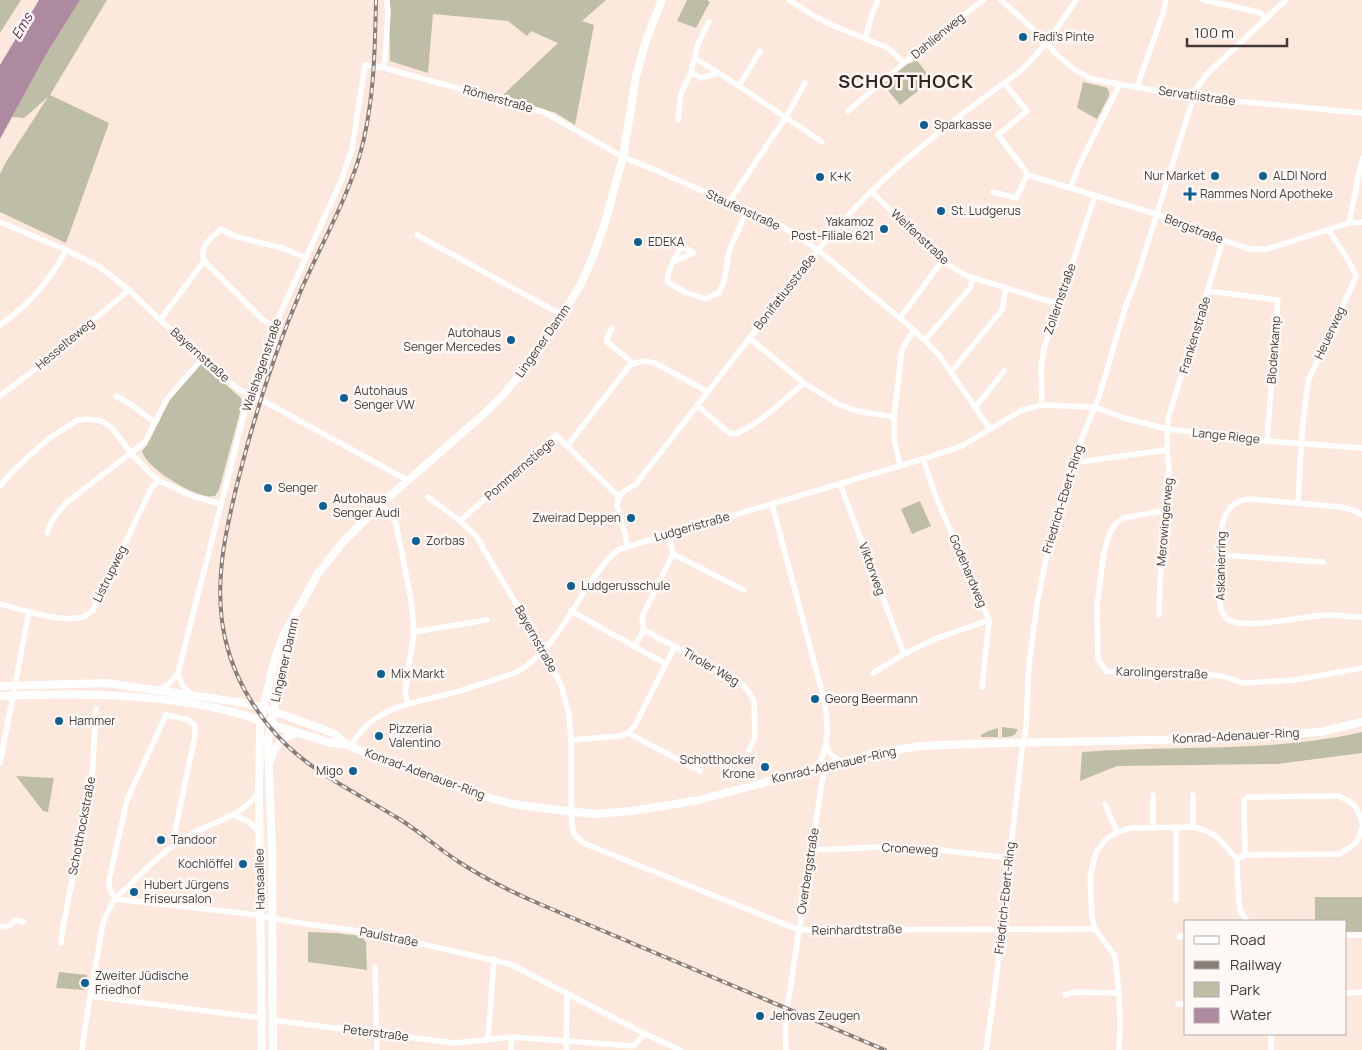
<svg xmlns="http://www.w3.org/2000/svg" width="1362" height="1050" viewBox="0 0 1362 1050" font-family="Manrope,sans-serif">
<style>
.green{fill:#bdbea5}
.water{fill:#ae8aa1}
.lines{fill:none;stroke-linecap:round;stroke-linejoin:round}
.street{stroke:#fff;stroke-width:5.5}
.secondary{stroke:#fff;stroke-width:8}
.rail-casing{stroke:#8a7d77;stroke-width:4}
.rail{stroke:#fef9f7;stroke-width:2;stroke-dasharray:5.5;stroke-linecap:butt}
.poi-dot{fill:#0e6092;stroke:#fef9f7;stroke-width:2}
.labels{text-anchor:middle;stroke-width:5;stroke-linejoin:round;paint-order:stroke}
.street-label{font-size:12px;fill:#423a36;stroke:#fef9f7}
.poi-label{font-size:12px;fill:#423a36;stroke:#fef9f7;text-anchor:start}
.water-label{font-size:14px;font-style:italic;fill:#5c2d4d;stroke:#fef9f7}
.district-label{font-size:18px;font-weight:bold;letter-spacing:1px;fill:#34251e;stroke:#fef9f7}
</style>
<rect width="100%" height="100%" fill="#fde8de"/>
<g class="green">
<path d="M0,0H21L0,33Z"/>
<path d="M80,0H107L50,95L109,123L66,243L0,212V174L6,162L48,97L24,118L12,117L47,53Z"/>
<path d="M389,0H606L582,21L594,25L575,125L556,113L501,97L558,43L531,31L527,36L508,21L433,14L428,73L390,61Z"/>
<path d="M687,0H707L710,2L696,28L677,21Z"/>
<path d="M916,59L932,80L900,105L883,84L906,64L912,63Z"/>
<path d="M1083,82L1105,87C1109,89 1109,91 1109,96L1097,119L1077,108Z"/>
<path d="M201,363L241,398L242,405L219,490L215,496C212,496 209,497 206,496C189,493 146,468 142,451L147,445L169,401Z"/>
<path d="M920,501L931,526L912,534L901,509Z"/>
<path d="M1002,727L1018,729C1015,737 1010,737 1002,737Z"/>
<path d="M998,728V737H981V735L988,731Z"/>
<path d="M1362,732V753L1277,764L1117,766L1080,781L1082,752C1175,745 1270,753 1362,732Z"/>
<path d="M16,776L54,778L48,812L43,811Z"/>
<path d="M1315,897H1362V932H1346V921H1315Z"/>
<path d="M308,932L336,933L361,936L366,942L367,970L308,962Z"/>
<path d="M59,972L87,975L84,990L56,988Z"/>
</g>
<path class="water" d="M39,0H80L47,53L0,139V65Z"/>
<g class="lines">
<g class="street">
<path d="M789,0L814,16L832,25L888,48L904,63"/>
<path d="M1001,0L1033,29L1057,55L1074,69L1091,79L1192,97L1362,113"/>
<path d="M1203,0L1254,11L1260,13L1266,18"/>
<path d="M865,39L872,14L878,0"/>
<path d="M695,58L739,86L822,142"/>
<path d="M384,68L388,13L387,0"/>
<path d="M691,72L701,78L719,73"/>
<path d="M1004,83L1027,111L998,135L1025,170L1027,175L1156,214L1223,240L1249,249H1267L1349,223L1362,222"/>
<path d="M739,86L760,51"/>
<path d="M1137,87L1163,13L1166,0"/>
<path d="M848,111L904,63L983,0"/>
<path d="M678,120L681,94L691,72L698,44L709,22"/>
<path d="M1070,188L1082,159L1120,84"/>
<path d="M871,191L942,261L967,276L1058,304"/>
<path d="M993,192L1016,198L1027,175"/>
<path d="M729,202L786,117L805,83"/>
<path d="M0,222L66,250L100,267L129,290L160,320L238,389L260,399L407,480"/>
<path d="M1349,223L1362,159"/>
<path d="M417,235L562,315"/>
<path d="M204,261L263,320L274,327"/>
<path d="M673,262L693,253L683,246C675,256 668,269 667,282L685,292L705,299L718,293L724,282L729,251L747,211"/>
<path d="M1208,291L1278,300L1267,441"/>
<path d="M900,318L942,261"/>
<path d="M160,320L204,261C198,246 211,239 221,229L234,236L282,248L306,258"/>
<path d="M0,325C30,304 49,282 66,250"/>
<path d="M612,328L606,341L634,364"/>
<path d="M749,338L804,383L838,404L857,411L894,417"/>
<path d="M925,340L970,288L973,278"/>
<path d="M951,372L1002,310L1006,288"/>
<path d="M0,396L30,373L129,290"/>
<path d="M116,396L132,405L155,423"/>
<path d="M697,405L729,433L736,434L752,425L769,413L804,383"/>
<path d="M1042,405L1041,368L1044,348L1095,196"/>
<path d="M975,408L1004,371"/>
<path d="M567,446L619,497"/>
<path d="M923,459L936,497L989,620L982,687"/>
<path d="M1072,463L1159,451L1167,449"/>
<path d="M900,466L894,439V417L902,349L914,330"/>
<path d="M840,484L904,654"/>
<path d="M0,486L15,469L48,439L78,420L88,419L102,421L112,428L131,453L149,472L158,480L189,495L221,504"/>
<path d="M428,497L460,521L476,536L544,651L561,685L569,714L571,740V794L572,826L574,834L583,843L799,930L1095,929"/>
<path d="M1298,502L1302,432L1308,381L1356,277C1351,260 1338,246 1329,230"/>
<path d="M381,504L396,523L411,600L414,632L405,691L408,704"/>
<path d="M772,504L824,699C828,722 830,746 817,767"/>
<path d="M1167,510L1124,518L1116,523L1110,533L1104,552L1097,606L1098,659L1106,671L1134,672L1161,671L1222,676L1243,683L1295,680L1362,668"/>
<path d="M1362,515L1353,510L1341,507L1250,499C1233,500 1226,510 1222,525L1220,604C1221,611 1223,617 1229,620C1249,630 1303,616 1327,615C1338,615 1350,617 1362,617"/>
<path d="M460,521L556,435L567,446L630,365L643,361L655,363L708,392"/>
<path d="M47,533C50,521 57,513 66,503L145,442L167,399L203,358"/>
<path d="M627,546L625,534L617,505L619,497L623,492L636,484L818,250C837,227 856,205 878,185C920,145 972,106 1019,72C1042,51 1059,26 1076,0"/>
<path d="M673,554L744,590"/>
<path d="M1221,555L1323,562"/>
<path d="M0,604C22,610 61,623 83,617C87,616 90,612 93,610L151,489L158,480"/>
<path d="M571,611L666,664"/>
<path d="M1159,615L1160,579L1167,510L1169,471L1167,449L1168,419L1223,240"/>
<path d="M644,630L740,682L749,692L754,701L755,738L749,750"/>
<path d="M414,632L487,620"/>
<path d="M634,647L644,630L642,617L673,554L669,534"/>
<path d="M178,673C180,683 184,689 192,695"/>
<path d="M873,673L904,654L935,639L989,620"/>
<path d="M158,690L169,684L178,673L249,395L274,327L341,181L352,149L365,65L384,68L544,112L623,157L655,170L778,224L818,250L914,330L939,355L990,429"/>
<path d="M628,733L700,771"/>
<path d="M571,740L620,736L628,733L635,725L675,646"/>
<path d="M826,745C829,754 833,758 842,761"/>
<path d="M351,746C373,706 411,704 452,693C474,687 496,679 517,672C552,652 570,612 592,580C601,569 608,556 620,549L923,459L962,446L1022,410L1042,405L1094,407L1124,418L1167,429L1267,441L1362,448"/>
<path d="M0,763L29,612"/>
<path d="M1153,795V828"/>
<path d="M1193,795V827"/>
<path d="M1105,804L1117,832"/>
<path d="M233,815L248,821L260,833"/>
<path d="M811,850L884,847L922,848L1009,858"/>
<path d="M1245,855L1244,801L1248,797L1338,796C1354,803 1358,806 1362,823"/>
<path d="M1237,859L1245,855L1339,854C1355,845 1358,844 1362,827"/>
<path d="M116,899L250,914L299,923L374,933L510,964L645,1034L680,1050"/>
<path d="M116,899L110,890L109,880L127,800L166,715L189,720L195,726V736L175,831L177,842"/>
<path d="M1176,900V827"/>
<path d="M0,926L7,927L12,924L14,920L24,922"/>
<path d="M1346,935H1362"/>
<path d="M1179,937L1186,935"/>
<path d="M61,943L62,932L92,779L96,709"/>
<path d="M375,967L377,1050"/>
<path d="M1346,993L1362,992"/>
<path d="M1065,995L1075,992L1119,993"/>
<path d="M90,996L262,1018"/>
<path d="M1178,1004H1186"/>
<path d="M272,1020L455,1043L512,1037L633,1046L645,1034"/>
<path d="M1271,1034V1050"/>
<path d="M488,1039L494,959"/>
<path d="M82,1050L86,1020L103,923C107,914 110,906 115,899C120,893 126,888 132,883C150,864 171,844 195,832C221,819 240,817 259,792"/>
<path d="M511,1050L512,1037"/>
<path d="M566,1050L567,993"/>
<path d="M786,1050L785,1021L787,1009L822,782L824,774L829,764"/>
<path d="M986,1050L996,981L1021,757L1026,727L1029,665L1037,604L1051,535L1072,463L1100,394L1125,308L1137,277L1196,89L1207,74L1286,0"/>
<path d="M1119,1050L1120,1024L1119,993L1115,956L1095,929L1092,918L1090,877L1096,852L1105,840L1117,832L1131,828L1193,827L1204,830L1216,836L1237,859L1238,892L1240,910L1247,921"/>
</g>
<g class="secondary">
<path d="M0,686L106,683L211,698L244,703L273,711L333,733L346,744"/>
<path d="M0,696C76,693 154,693 229,711C242,714 256,719 269,724C289,730 310,736 331,743L348,745L366,753L482,796L513,804L550,809L594,814L632,811L699,800L872,754L920,746L1000,743L1199,739L1320,732L1362,722"/>
<path d="M271,759C275,745 282,736 297,733"/>
<path d="M262,1050L259,792L260,727L263,708L275,659L284,634L319,572L343,542L381,504L484,414L503,395L532,360L562,315L581,284L592,259L604,226L623,157L636,77L646,40L662,0"/>
<path d="M273,1050L272,851L268,740L287,642L291,629"/>
</g>
<g class="rail-casing">
<path id="rail" d="M376,0C375,52 374,107 359,158C345,203 321,245 302,288C277,346 258,404 242,465C228,520 212,580 225,638C232,670 248,700 268,725C304,770 354,791 401,820C421,833 439,849 459,862C485,879 514,893 542,905L885,1050"/>
</g>
<use href="#rail" class="rail"/>
</g>
<g class="poi-dot">
<circle cx="1023" cy="37" r="5"/>
<circle cx="924" cy="125" r="5"/>
<circle cx="1215" cy="176" r="5"/>
<circle cx="1263" cy="176" r="5"/>
<circle cx="820" cy="177" r="5"/>
<path d="M1187.5 186.5h5v5h5v5h-5v5h-5v-5h-5v-5h5z"/>
<circle cx="941" cy="211" r="5"/>
<circle cx="884" cy="229" r="5"/>
<circle cx="638" cy="242" r="5"/>
<circle cx="511" cy="340" r="5"/>
<circle cx="344" cy="398" r="5"/>
<circle cx="268" cy="488" r="5"/>
<circle cx="323" cy="506" r="5"/>
<circle cx="631" cy="518" r="5"/>
<circle cx="416" cy="541" r="5"/>
<circle cx="571" cy="586" r="5"/>
<circle cx="381" cy="674" r="5"/>
<circle cx="815" cy="699" r="5"/>
<circle cx="59" cy="721" r="5"/>
<circle cx="379" cy="736" r="5"/>
<circle cx="765" cy="767" r="5"/>
<circle cx="353" cy="771" r="5"/>
<circle cx="161" cy="840" r="5"/>
<circle cx="243" cy="864" r="5"/>
<circle cx="134" cy="892" r="5"/>
<circle cx="85" cy="983" r="5"/>
<circle cx="760" cy="1016" r="5"/>
</g>
<g class="labels">
<g class="street-label">
<text transform="translate(938 36) rotate(-39)" y="4">Dahlienweg</text>
<text transform="translate(1197 96) rotate(8)" y="4">Servatiistraße</text>
<text transform="translate(498 99) rotate(16)" y="4">Römerstraße</text>
<text transform="translate(743 210) rotate(25)" y="4">Staufenstraße</text>
<text transform="translate(1194 229) rotate(21)" y="4">Bergstraße</text>
<text transform="translate(920 237) rotate(43)" y="4">Welfenstraße</text>
<text transform="translate(785 292) rotate(-52)" y="4">Bonifatiusstraße</text>
<text transform="translate(1060 299) rotate(-71)" y="4">Zollernstraße</text>
<text transform="translate(1330 333) rotate(-65)" y="4">Heuerweg</text>
<text transform="translate(1195 335) rotate(-73)" y="4">Frankenstraße</text>
<text transform="translate(543 341) rotate(-55)" y="4">Lingener Damm</text>
<text transform="translate(65 344) rotate(-40)" y="4">Hesselteweg</text>
<text transform="translate(1274 350) rotate(-86)" y="4">Blodenkamp</text>
<text transform="translate(200 355) rotate(42)" y="4">Bayernstraße</text>
<text transform="translate(262 365) rotate(-71)" y="4">Walshagenstraße</text>
<text transform="translate(1226 436) rotate(6)" y="4">Lange Riege</text>
<text transform="translate(520 469) rotate(-41)" y="4">Pommernstiege</text>
<text transform="translate(1063 499) rotate(-73)" y="4">Friedrich-Ebert-Ring</text>
<text transform="translate(1165 522) rotate(-85)" y="4">Merowingerweg</text>
<text transform="translate(692 527) rotate(-16)" y="4">Ludgeristraße</text>
<text transform="translate(1221 566) rotate(-89)" y="4">Askanierring</text>
<text transform="translate(872 569) rotate(70)" y="4">Viktorweg</text>
<text transform="translate(968 571) rotate(67)" y="4">Godehardweg</text>
<text transform="translate(110 574) rotate(-64)" y="4">Listrupweg</text>
<text transform="translate(536 639) rotate(61)" y="4">Bayernstraße</text>
<text transform="translate(285 660) rotate(-77)" y="4">Lingener Damm</text>
<text transform="translate(711 667) rotate(30)" y="4">Tiroler Weg</text>
<text transform="translate(1162 673) rotate(2)" y="4">Karolingerstraße</text>
<text transform="translate(1236 736) rotate(-3)" y="4">Konrad-Adenauer-Ring</text>
<text transform="translate(834 765) rotate(-13)" y="4">Konrad-Adenauer-Ring</text>
<text transform="translate(425 774) rotate(20)" y="4">Konrad-Adenauer-Ring</text>
<text transform="translate(82 826) rotate(-79)" y="4">Schotthockstraße</text>
<text transform="translate(910 849) rotate(3)" y="4">Croneweg</text>
<text transform="translate(808 871) rotate(-81)" y="4">Overbergstraße</text>
<text transform="translate(260 879) rotate(-91)" y="4">Hansaallee</text>
<text transform="translate(1005 898) rotate(-84)" y="4">Friedrich-Ebert-Ring</text>
<text transform="translate(857 930) rotate(-1)" y="4">Reinhardtstraße</text>
<text transform="translate(389 937) rotate(11)" y="4">Paulstraße</text>
<text transform="translate(376 1033) rotate(7)" y="4">Peterstraße</text>
</g>
<g class="poi-label">
<text x="1033" y="41">Fadi's Pinte</text>
<text x="934" y="129">Sparkasse</text>
<text x="1205" y="180" text-anchor="end">Nur Market</text>
<text x="1273" y="180">ALDI Nord</text>
<text x="830" y="181">K+K</text>
<text x="1200" y="198">Rammes Nord Apotheke</text>
<text x="951" y="215">St. Ludgerus</text>
<text x="874" y="226" text-anchor="end">Yakamoz<tspan x="874" dy="14">Post-Filiale 621</tspan></text>
<text x="648" y="246">EDEKA</text>
<text x="501" y="337" text-anchor="end">Autohaus<tspan x="501" dy="14">Senger Mercedes</tspan></text>
<text x="354" y="395">Autohaus<tspan x="354" dy="14">Senger VW</tspan></text>
<text x="278" y="492">Senger</text>
<text x="333" y="503">Autohaus<tspan x="333" dy="14">Senger Audi</tspan></text>
<text x="621" y="522" text-anchor="end">Zweirad Deppen</text>
<text x="426" y="545">Zorbas</text>
<text x="581" y="590">Ludgerusschule</text>
<text x="391" y="678">Mix Markt</text>
<text x="825" y="703">Georg Beermann</text>
<text x="69" y="725">Hammer</text>
<text x="389" y="733">Pizzeria<tspan x="389" dy="14">Valentino</tspan></text>
<text x="755" y="764" text-anchor="end">Schotthocker<tspan x="755" dy="14">Krone</tspan></text>
<text x="343" y="775" text-anchor="end">Migo</text>
<text x="171" y="844">Tandoor</text>
<text x="233" y="868" text-anchor="end">Kochlöffel</text>
<text x="144" y="889">Hubert Jürgens<tspan x="144" dy="14">Friseursalon</tspan></text>
<text x="95" y="980">Zweiter Jüdische<tspan x="95" dy="14">Friedhof</tspan></text>
<text x="770" y="1020">Jehovas Zeugen</text>
</g>
<g class="water-label">
<text transform="translate(22 26) rotate(-60)" y="5">Ems</text>
</g>
<g class="district-label">
<text x="906" y="88">SCHOTTHOCK</text>
</g>
</g>
<rect x="1184" y="920" width="162" height="115" fill="#fef9f7" stroke="#b3adaa"/>
<rect x="1194" y="936" width="25" height="8" fill="#ffffff" stroke="#b3adaa"/>
<text x="1230" y="945" font-size="15" fill="#423a36">Road</text>
<rect x="1194" y="961" width="25" height="8" fill="#8a7d77" stroke="#b3adaa"/>
<text x="1230" y="970" font-size="15" fill="#423a36">Railway</text>
<rect x="1194" y="982" width="25" height="15" fill="#bdbea5" stroke="#b3adaa"/>
<text x="1230" y="995" font-size="15" fill="#423a36">Park</text>
<rect x="1194" y="1008" width="25" height="15" fill="#ae8aa1" stroke="#b3adaa"/>
<text x="1230" y="1020" font-size="15" fill="#423a36">Water</text>
<path d="M1187 38v8h100v-8" fill="none" stroke="#423a36" stroke-width="2.5"/>
<text x="1194" y="38" font-size="15" fill="#423a36" stroke="#fef9f7" stroke-width="4" paint-order="stroke">100 m</text>
</svg>
